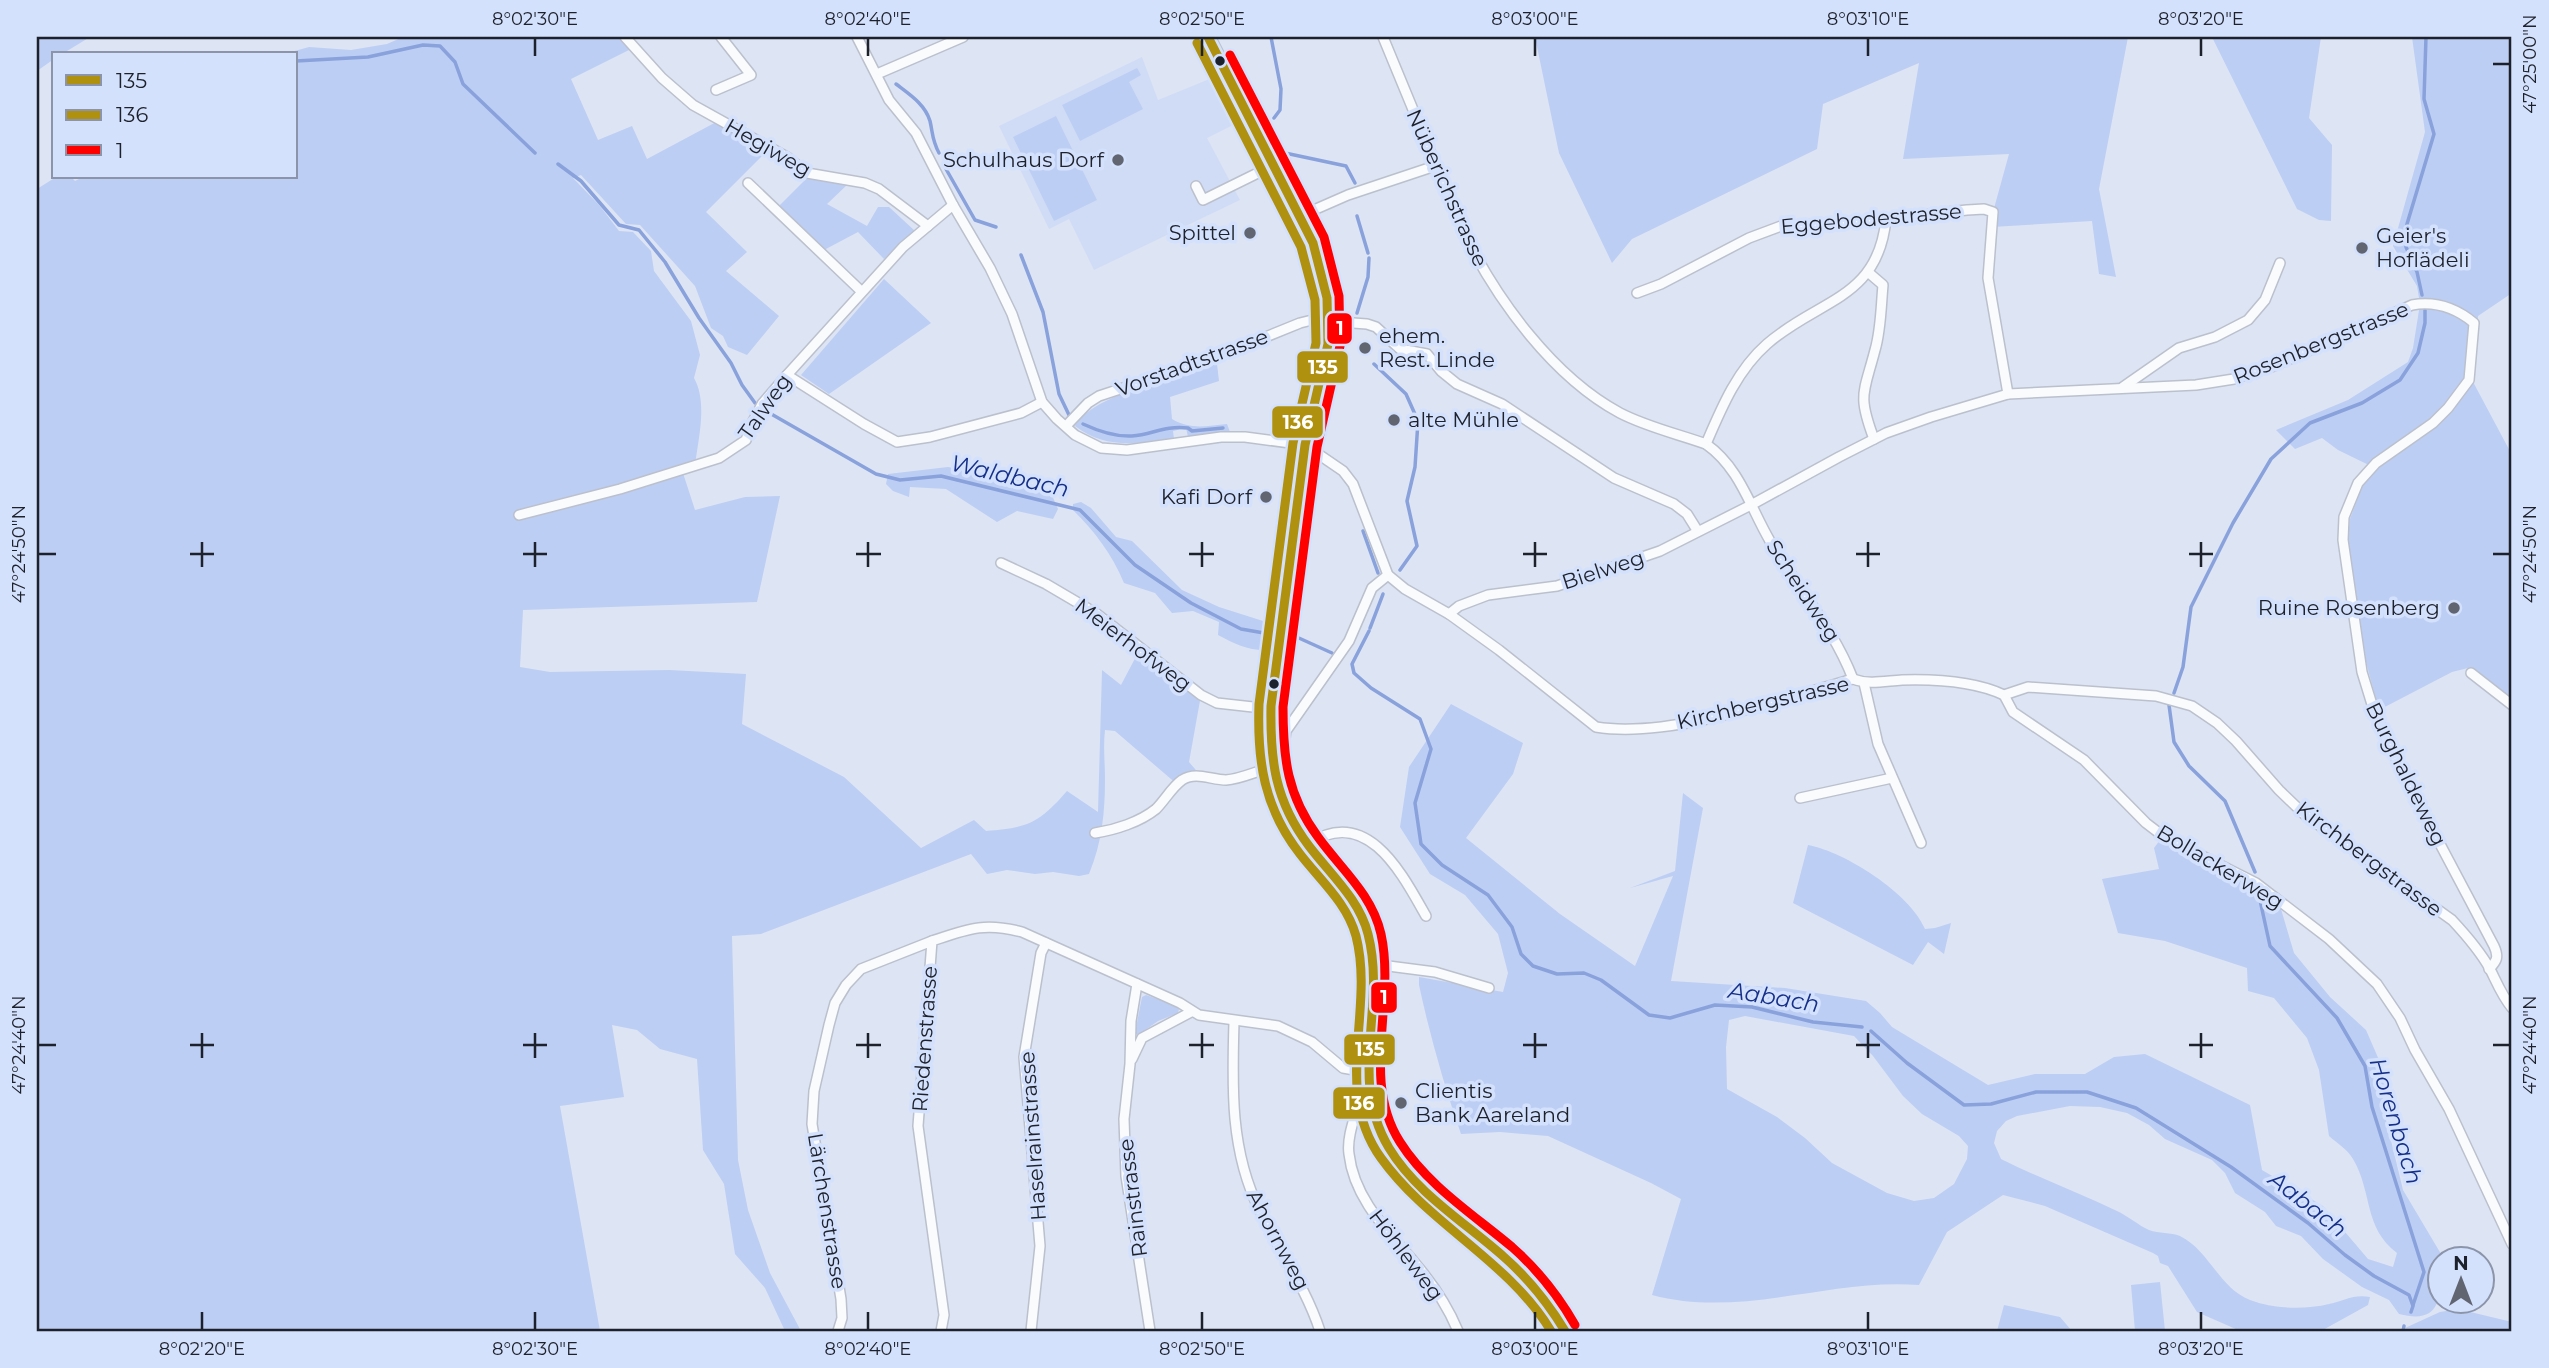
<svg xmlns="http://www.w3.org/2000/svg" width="2549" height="1368" viewBox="0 0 2549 1368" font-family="Montserrat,sans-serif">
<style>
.built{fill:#d0dcf6}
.green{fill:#bdcef4;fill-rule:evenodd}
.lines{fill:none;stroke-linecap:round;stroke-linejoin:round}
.stream{stroke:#89a2dc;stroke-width:3.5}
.street-casing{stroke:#bbc0cd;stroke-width:12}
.secondary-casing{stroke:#bbc0cd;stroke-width:16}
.street{stroke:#fafbfd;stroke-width:9}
.secondary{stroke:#fafbfd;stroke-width:12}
.bus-1-casing{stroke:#d4e1fd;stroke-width:14}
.bus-2-casing{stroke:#d4e1fd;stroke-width:14}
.bus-3-casing{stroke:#d4e1fd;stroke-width:14}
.bus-1{stroke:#b0900f;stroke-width:9}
.bus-2{stroke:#b0900f;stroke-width:9}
.bus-3{stroke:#f00;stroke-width:9}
.ticks{fill:none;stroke:#1d212b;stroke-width:2.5}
.bus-dot{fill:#1d212b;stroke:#d4e1fd;stroke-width:2.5}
.poi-dot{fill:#606571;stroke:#d4e1fd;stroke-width:2.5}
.labels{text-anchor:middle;stroke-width:7;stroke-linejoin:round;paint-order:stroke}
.street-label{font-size:21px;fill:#1d212b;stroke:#d4e1fd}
.poi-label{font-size:21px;fill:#1d212b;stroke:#d4e1fd;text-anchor:end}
.water-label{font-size:23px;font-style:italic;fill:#163089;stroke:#d4e1fd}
.line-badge{stroke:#d4e1fd;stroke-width:2.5}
.badge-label{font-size:19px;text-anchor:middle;font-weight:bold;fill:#fff}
.neatline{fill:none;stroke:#1d212b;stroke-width:2.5}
.ticks-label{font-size:18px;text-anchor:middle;fill:#1d212b}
</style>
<rect width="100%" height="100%" fill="#dde4f4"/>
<path class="built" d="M1142,57L1158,100L1212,78L1235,124L1207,138L1240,200L1094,270L1069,219L1049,229L999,126Z"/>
<g class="green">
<path d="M37,37H90L62,54H54V59L37,71Z"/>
<path d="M403,37H625L635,47L571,79L598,140L632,126L647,159L720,120L770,148L706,212L747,252L726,271L779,316L747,355L728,347L723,336L711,328L695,286L640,225L626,224L581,175L573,178L600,206L619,231L633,232L651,251L654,271L691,321L700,355L694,378C708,403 698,439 695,466L682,470L695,510L745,497L780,496L757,602L523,610L520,667L550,672L669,670L746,674L742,724L844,777L921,848L974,820L986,831C1028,828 1039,823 1067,791L1098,812L1102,670L1121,685L1140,649L1201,695L1189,762L1201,776L1178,785L1115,731L1105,730C1103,747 1105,762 1105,779C1105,812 1102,843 1089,874L1079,876L1053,872L1035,874L1007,870L987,874L971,854L761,934L732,936L738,1160L748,1210L770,1273L801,1331H785L765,1288L735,1254L724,1184L703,1150L697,1059L660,1049L637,1030L612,1025L624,1097L560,1106L600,1331H37V189L56,177H71L75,181L83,177H296V54H284L309,47L351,50L387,44Z"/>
<path d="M1535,37H2128L2099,189L2116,277L2099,274L2092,221L1992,227L1993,212L2009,154L1903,159L1919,63L1823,104L1817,149L1632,239L1612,263L1559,153Z"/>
<path d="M2212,37H2321L2309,118L2332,145L2331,221L2319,220L2297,209Z"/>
<path d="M2412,37H2512V293L2478,316L2472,380L2512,455V702L2468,668L2452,672L2379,710L2360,640L2347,545L2350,519L2363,484L2375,468L2338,450L2322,438L2295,449L2276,430L2348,400L2408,362L2413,348L2420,304L2417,286L2393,246L2425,132Z"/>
<path d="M1137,68L1141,75L1129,82L1143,109L1080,141L1062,105Z"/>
<path d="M1056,116L1097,200L1054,221L1013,137Z"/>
<path d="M807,178L848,184L827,204L867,226L878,207H889L915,231L884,259L858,232L824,250L779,206Z"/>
<path d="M884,279L931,323L829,394L801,375Z"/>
<path d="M1217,364L1219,381L1170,397L1172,419C1190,430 1207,426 1227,424L1230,432L1188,437L1186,428L1173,431L1174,439C1137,443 1106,450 1075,426C1093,394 1181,375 1217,364Z"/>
<path d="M948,467L1026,482L1051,493L1058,509L1053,519L1017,511L997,522L946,489L910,487L909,497L893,491L886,484L888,474Z"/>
<path d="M1081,502L1091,508L1116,537L1132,541L1182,590L1219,607L1263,621L1271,626L1272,640L1268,650C1249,651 1235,644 1218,635L1219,622L1193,611L1172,613L1155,593L1124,583C1112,554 1095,532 1073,510V504Z"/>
<path d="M1451,704L1523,743L1513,774L1466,838L1560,914L1635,966L1673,876L1630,888L1675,871L1683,793L1703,808L1671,981L1785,988L1866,1001L1880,1013L1892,1027L1988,1085L2035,1074H2085L2114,1057L2145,1054L2250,1105L2262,1170L2323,1206L2368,1259L2393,1267L2397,1253C2363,1227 2373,1193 2353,1159C2348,1150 2337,1143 2329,1136L2319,1070L2307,1038L2274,998L2248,991L2247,968L2165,941L2118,933L2102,879L2159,869L2154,848L2163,836L2278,899L2294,953L2330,997L2366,1030L2386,1076L2383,1107L2403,1190L2444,1259L2440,1260C2440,1292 2445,1326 2399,1314L2389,1300L2362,1287L2323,1259L2301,1236L2276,1226L2265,1212L2235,1193L2225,1173L2212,1160L2165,1139L2149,1125L2127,1113L2100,1107L2070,1106L2017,1116L2006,1121L1997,1131L1994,1143L2001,1159C2039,1178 2079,1193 2117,1211C2128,1216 2138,1225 2149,1230C2159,1234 2171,1232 2180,1236C2209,1250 2219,1288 2250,1300C2274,1309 2304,1310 2329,1304C2344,1301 2353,1294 2370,1297L2368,1305L2321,1331L2238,1330L2197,1312L2168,1266L2160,1263L2158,1256L2153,1253L2045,1206L2003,1195L1947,1232L1919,1285C1829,1278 1742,1319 1652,1295L1681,1199L1651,1183L1548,1136L1500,1132L1461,1134C1444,1085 1430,1036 1419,985V977L1503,992L1508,973L1498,934L1465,895L1430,874L1400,827L1409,767ZM1745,1016L1854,1036L1873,1056L1903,1096L1922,1114L1959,1136L1968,1146L1967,1159L1954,1184L1934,1198L1914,1201L1887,1193L1832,1163L1805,1138L1777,1117L1727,1089L1726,1047L1729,1020Z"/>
<path d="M1808,845C1845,852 1910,893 1925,929L1935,928L1951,923L1944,954L1928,942L1913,965L1793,903Z"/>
<path d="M1146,995L1177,1006L1179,1009L1178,1013L1158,1021L1138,1035L1135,1033L1142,997Z"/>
<path d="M2160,1282L2165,1331H2135L2131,1285Z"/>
<path d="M2004,1305L2060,1317L2072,1331H1997Z"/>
<path d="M2458,1309L2512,1322V1331H2408L2405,1328L2440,1312Z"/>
</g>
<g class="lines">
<g class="stream">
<path d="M1271,37L1281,89L1280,110L1274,118"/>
<path d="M296,61L368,57L423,45L440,46L455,62L463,84L535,153"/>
<path d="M896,84C909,94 925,104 930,121C933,134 932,140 939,153"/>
<path d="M1285,153L1346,166L1355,183"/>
<path d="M558,164L581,181L619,225L639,230L665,262L699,318L731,363L742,385L755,403"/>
<path d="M946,169L975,220L996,227"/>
<path d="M1357,216L1368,253"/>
<path d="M1021,255L1043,312L1059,394L1069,415"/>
<path d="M2422,295L2417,272L2406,247L2407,224L2434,134L2424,99L2426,37"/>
<path d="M1357,313L1368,277L1369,258"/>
<path d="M1374,364L1406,394L1418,421L1415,467L1407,501L1417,546L1400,570"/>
<path d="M766,411L876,474L900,480L941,476L1080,510L1135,565L1191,603L1241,629L1264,633"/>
<path d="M1083,424C1098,431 1114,437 1132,436C1152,435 1164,425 1188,428L1192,431L1223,428"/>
<path d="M1363,531L1378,573"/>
<path d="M1370,628L1383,594"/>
<path d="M1369,631L1352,664L1354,673L1371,688L1420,719L1431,749L1415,803L1421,844L1442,865L1488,895L1512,927L1521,954L1533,966L1557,974L1584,973L1601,980L1649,1015L1670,1018L1715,1005L1752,1007L1813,1022L1862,1027"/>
<path d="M1290,634L1332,653"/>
<path d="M2174,693L2183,667L2191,607L2233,523L2271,459L2310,423L2362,403L2400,380L2418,353L2425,323V310"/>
<path d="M2169,705L2174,742L2189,766L2225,801L2255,872"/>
<path d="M2258,891L2270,946L2337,1018L2365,1066L2372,1107L2424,1272L2413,1305"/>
<path d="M1871,1031L1907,1063L1964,1105L1991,1104L2036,1092H2087L2136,1108L2231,1167L2308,1223L2345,1255L2374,1276L2409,1295L2413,1306L2411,1312"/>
<path d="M2403,1331L2404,1326"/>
</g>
<g class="street-casing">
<g id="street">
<path d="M625,37L662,78L693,105L787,157L807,173L865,183L879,189L928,226"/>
<path d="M857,37L889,100L916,133L953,205L990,268L1012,314L1042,402L1057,419L1075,435L1101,448L1127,450L1221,437H1245L1305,445L1343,471L1353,484L1388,575L1405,589L1449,614L1499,650L1596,727C1669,739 1782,699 1853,679C1869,685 1885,681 1902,680C1935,679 1974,681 2004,695L2028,687L2156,696L2192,706L2217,723L2236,741L2279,790L2305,815L2452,920C2466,935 2480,951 2490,969C2497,983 2502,996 2512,1008"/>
<path d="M1383,37L1464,233C1497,300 1553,377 1620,413C1647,427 1678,434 1706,444C1740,468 1750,507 1770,541C1797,587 1834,629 1853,679"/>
<path d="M877,74L963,37"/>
<path d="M716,90L751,75L721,37"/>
<path d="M748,183L861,291"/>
<path d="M1196,186L1203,200L1274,165"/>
<path d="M1300,216L1348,195L1435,166"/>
<path d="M1869,273L1883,285C1881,306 1881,330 1875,350C1864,393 1857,394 1874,439"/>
<path d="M1637,293L1661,284L1749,238L1781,226L1855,222L1967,210L1984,209L1993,212L1988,278L2008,394"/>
<path d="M787,375L864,424L897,442L930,437L1021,413L1042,402"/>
<path d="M2123,387L2179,348L2215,337L2248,320L2265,300L2280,263"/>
<path d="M1066,426L1088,403L1099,396L1214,358L1300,323L1312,320L1367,324L1376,327L1400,349L1427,354L1441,371L1457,384L1502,404L1614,478L1674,504L1687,514L1697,530"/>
<path d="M1706,444C1721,409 1737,370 1767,344C1818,299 1878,300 1886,219"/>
<path d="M519,515L620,489L719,458L746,440L751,425L762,404L787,375L903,247L953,205"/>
<path d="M1001,563L1046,584L1097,614L1201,695L1217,703L1271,709"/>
<path d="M1449,614L1459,606L1488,595L1557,586L1660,551L1751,505L1839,457L1886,433L1931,417L2008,394L2196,385L2234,379L2274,366L2412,305C2435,301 2456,308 2474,323L2469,380L2448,408L2433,423L2376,463L2358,483L2344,517L2343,540L2362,672L2374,711L2404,776L2494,946C2499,957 2497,961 2489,969"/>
<path d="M2471,673L2512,705"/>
<path d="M1864,683L1878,744L1921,843"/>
<path d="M2004,695L2013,712L2084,760L2146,823L2163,836L2256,883L2329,939L2377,984L2400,1018L2415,1050L2449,1109L2512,1244"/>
<path d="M1284,745L1286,731L1349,641L1372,588L1388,575"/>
<path d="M1800,798L1892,778"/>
<path d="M1095,833C1115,830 1140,822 1156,809C1165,800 1172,787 1182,780C1196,771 1211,780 1226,780C1242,779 1258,770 1274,767"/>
<path d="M1308,844C1367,805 1401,872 1426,916"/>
<path d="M1373,964L1435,972L1489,988"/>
<path d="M1137,984L1131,1021L1130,1064L1124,1119L1126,1176L1150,1331"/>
<path d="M1234,1022C1232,1087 1230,1152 1260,1211C1280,1252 1306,1288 1320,1331"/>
<path d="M1132,1059L1142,1038L1191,1012"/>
<path d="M1371,1107L1356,1112C1352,1125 1347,1141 1349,1154C1354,1199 1388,1231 1415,1263C1432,1283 1448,1307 1458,1331"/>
<path d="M838,1331L842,1318L841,1299L812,1124L814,1091L829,1025L835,1003L846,985L861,969L932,941"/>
<path d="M941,1331L944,1315L918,1126L932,941C968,929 984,922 1022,932L1180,1003L1199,1015L1278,1026L1312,1042L1343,1068L1366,1072"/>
<path d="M1031,1331L1040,1246L1024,1057L1041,953L1046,943"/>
</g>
</g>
<g class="secondary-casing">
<path id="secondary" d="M1208,37L1313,243L1327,298L1328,344L1305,445L1271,706C1271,718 1270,731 1270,743C1272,778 1288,818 1309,846C1331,874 1362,902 1369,938C1384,1009 1345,1085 1390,1150C1438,1220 1527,1254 1565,1331"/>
</g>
<use href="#street" class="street"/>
<use href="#secondary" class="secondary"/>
<g class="bus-1-casing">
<path id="bus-1" d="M1208,37L1313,243L1327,298L1328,344L1305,445L1271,706C1270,761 1275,801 1309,846C1331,875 1359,899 1368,934C1387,1007 1347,1078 1389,1148C1416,1193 1466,1223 1504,1257C1529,1279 1548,1303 1565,1331"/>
</g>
<g class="bus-2-casing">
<path id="bus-2" d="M1197,43L1301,247L1315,300L1316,343L1293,443L1259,704C1257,761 1264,808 1300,854C1320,880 1347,903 1356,936C1375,1010 1332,1090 1381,1158C1429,1225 1508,1260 1551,1331"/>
</g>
<g class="bus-3-casing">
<path id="bus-3" d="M1230,55L1324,237L1339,296L1340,346L1317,447L1283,707C1283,758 1287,795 1318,837C1341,869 1372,894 1381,934C1396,1003 1360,1079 1400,1142C1427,1185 1474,1215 1512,1247C1538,1270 1558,1295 1575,1325"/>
</g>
<use href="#bus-1" class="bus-1"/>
<use href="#bus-2" class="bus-2"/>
<use href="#bus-3" class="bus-3"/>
</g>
<path class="ticks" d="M535,38V56M868,38V56M1202,38V56M1535,38V56M1868,38V56M2201,38V56M2493,64H2510M202,542V567M535,542V567M868,542V567M1202,542V567M1535,542V567M1868,542V567M2201,542V567M38,554H56M190,554H214M523,554H547M856,554H881M1189,554H1214M1523,554H1547M1856,554H1880M2189,554H2213M2493,554H2510M202,1033V1058M535,1033V1058M868,1033V1058M1202,1033V1058M1535,1033V1058M1868,1033V1058M2201,1033V1058M38,1045H56M190,1045H214M523,1045H547M856,1045H881M1189,1045H1214M1523,1045H1547M1856,1045H1880M2189,1045H2213M2493,1045H2510M202,1312V1330M535,1312V1330M868,1312V1330M1202,1312V1330M1535,1312V1330M1868,1312V1330M2201,1312V1330"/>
<g class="bus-dot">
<circle cx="1220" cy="61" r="6"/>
<circle cx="1274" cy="684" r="6"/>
</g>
<g class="poi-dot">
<circle cx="1118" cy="160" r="7"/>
<circle cx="1250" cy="233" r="7"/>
<circle cx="2362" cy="248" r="7"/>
<circle cx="1365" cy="348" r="7"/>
<circle cx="1394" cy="420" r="7"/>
<circle cx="1266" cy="497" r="7"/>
<circle cx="2454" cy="608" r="7"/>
<circle cx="1401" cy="1103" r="7"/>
</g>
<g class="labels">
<g class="street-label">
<text transform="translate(768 148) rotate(30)" y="7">Hegiweg</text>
<text transform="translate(1447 188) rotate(66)" y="7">Nüberichstrasse</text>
<text transform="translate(1871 219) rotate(-5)" y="7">Eggebodestrasse</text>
<text transform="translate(2321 343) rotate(-22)" y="7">Rosenbergstrasse</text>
<text transform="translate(1192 363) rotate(-20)" y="7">Vorstadtstrasse</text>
<text transform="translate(765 407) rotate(-55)" y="7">Talweg</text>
<text transform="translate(1603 570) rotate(-18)" y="7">Bielweg</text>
<text transform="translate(1803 591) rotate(57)" y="7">Scheidweg</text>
<text transform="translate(1133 645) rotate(37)" y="7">Meierhofweg</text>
<text transform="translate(1763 703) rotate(-13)" y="7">Kirchbergstrasse</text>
<text transform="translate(2406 774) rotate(64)" y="7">Burghaldeweg</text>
<text transform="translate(2369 859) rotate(37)" y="7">Kirchbergstrasse</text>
<text transform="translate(2220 867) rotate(31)" y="7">Bollackerweg</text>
<text transform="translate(925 1039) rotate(-86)" y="7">Riedenstrasse</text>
<text transform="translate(1033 1136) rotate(-94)" y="7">Haselrainstrasse</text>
<text transform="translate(1133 1198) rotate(-97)" y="7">Rainstrasse</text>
<text transform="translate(827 1211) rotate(81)" y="7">Lärchenstrasse</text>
<text transform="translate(1278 1240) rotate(62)" y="7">Ahornweg</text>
<text transform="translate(1406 1255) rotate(53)" y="7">Höhleweg</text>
</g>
<g class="poi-label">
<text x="1104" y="167">Schulhaus Dorf</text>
<text x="1236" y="240">Spittel</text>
<text x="2376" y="243" text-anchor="start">Geier's<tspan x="2376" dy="24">Hoflädeli</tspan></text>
<text x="1379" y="343" text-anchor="start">ehem.<tspan x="1379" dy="24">Rest. Linde</tspan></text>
<text x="1408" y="427" text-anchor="start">alte Mühle</text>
<text x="1252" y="504">Kafi Dorf</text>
<text x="2440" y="615">Ruine Rosenberg</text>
<text x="1415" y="1098" text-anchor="start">Clientis<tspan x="1415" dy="24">Bank Aareland</tspan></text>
</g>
<g class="water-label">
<text transform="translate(1010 476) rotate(13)" y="8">Waldbach</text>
<text transform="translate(1774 997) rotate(9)" y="8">Aabach</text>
<text transform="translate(2396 1121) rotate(73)" y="8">Horenbach</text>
<text transform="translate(2308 1204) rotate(38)" y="8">Aabach</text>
</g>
</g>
<g class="line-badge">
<rect x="1326" y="312" width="27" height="33" rx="7" fill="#f00"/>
<rect x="1296" y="350" width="53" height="34" rx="7" fill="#b0900f"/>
<rect x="1271" y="405" width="53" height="34" rx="7" fill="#b0900f"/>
<rect x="1370" y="981" width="28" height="33" rx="7" fill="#f00"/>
<rect x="1343" y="1033" width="53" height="33" rx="7" fill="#b0900f"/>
<rect x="1332" y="1086" width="54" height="34" rx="7" fill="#b0900f"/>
</g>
<g class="badge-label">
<text x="1340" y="335">1</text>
<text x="1323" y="374">135</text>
<text x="1298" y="429">136</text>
<text x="1384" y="1004">1</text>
<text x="1370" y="1056">135</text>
<text x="1359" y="1110">136</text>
</g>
<rect width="2549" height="1368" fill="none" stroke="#d4e1fd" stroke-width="77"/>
<rect x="52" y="52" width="245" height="126" fill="#d4e1fd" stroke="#8b94a9" stroke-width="2"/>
<rect x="66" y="75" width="35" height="10" fill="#b0900f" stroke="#8b94a9" stroke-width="2"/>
<text x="116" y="88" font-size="21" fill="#1d212b">135</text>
<rect x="66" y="110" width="35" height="10" fill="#b0900f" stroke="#8b94a9" stroke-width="2"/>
<text x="116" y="122" font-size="21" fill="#1d212b">136</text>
<rect x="66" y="145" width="35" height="10" fill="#ff0000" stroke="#8b94a9" stroke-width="2"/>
<text x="116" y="158" font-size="21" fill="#1d212b">1</text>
<g transform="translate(2461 1280)"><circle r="33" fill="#d4e1fd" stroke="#8b94a9" stroke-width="2"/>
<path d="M0-5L12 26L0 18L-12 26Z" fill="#606571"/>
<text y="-10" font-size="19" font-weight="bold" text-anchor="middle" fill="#1d212b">N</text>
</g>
<rect x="38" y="38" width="2472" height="1292" class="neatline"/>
<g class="ticks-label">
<text x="535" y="25">8°02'30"E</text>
<text x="868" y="25">8°02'40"E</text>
<text x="1202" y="25">8°02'50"E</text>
<text x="1535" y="25">8°03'00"E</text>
<text x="1868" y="25">8°03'10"E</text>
<text x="2201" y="25">8°03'20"E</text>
<text transform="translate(2530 64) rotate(-90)" y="6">47°25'00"N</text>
<text transform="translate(19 554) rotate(-90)" y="6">47°24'50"N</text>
<text transform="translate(2530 554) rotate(-90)" y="6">47°24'50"N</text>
<text transform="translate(19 1045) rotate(-90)" y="6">47°24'40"N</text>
<text transform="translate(2530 1045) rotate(-90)" y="6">47°24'40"N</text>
<text x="202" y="1355">8°02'20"E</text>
<text x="535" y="1355">8°02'30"E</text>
<text x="868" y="1355">8°02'40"E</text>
<text x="1202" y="1355">8°02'50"E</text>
<text x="1535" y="1355">8°03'00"E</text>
<text x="1868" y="1355">8°03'10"E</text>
<text x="2201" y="1355">8°03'20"E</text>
</g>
</svg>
